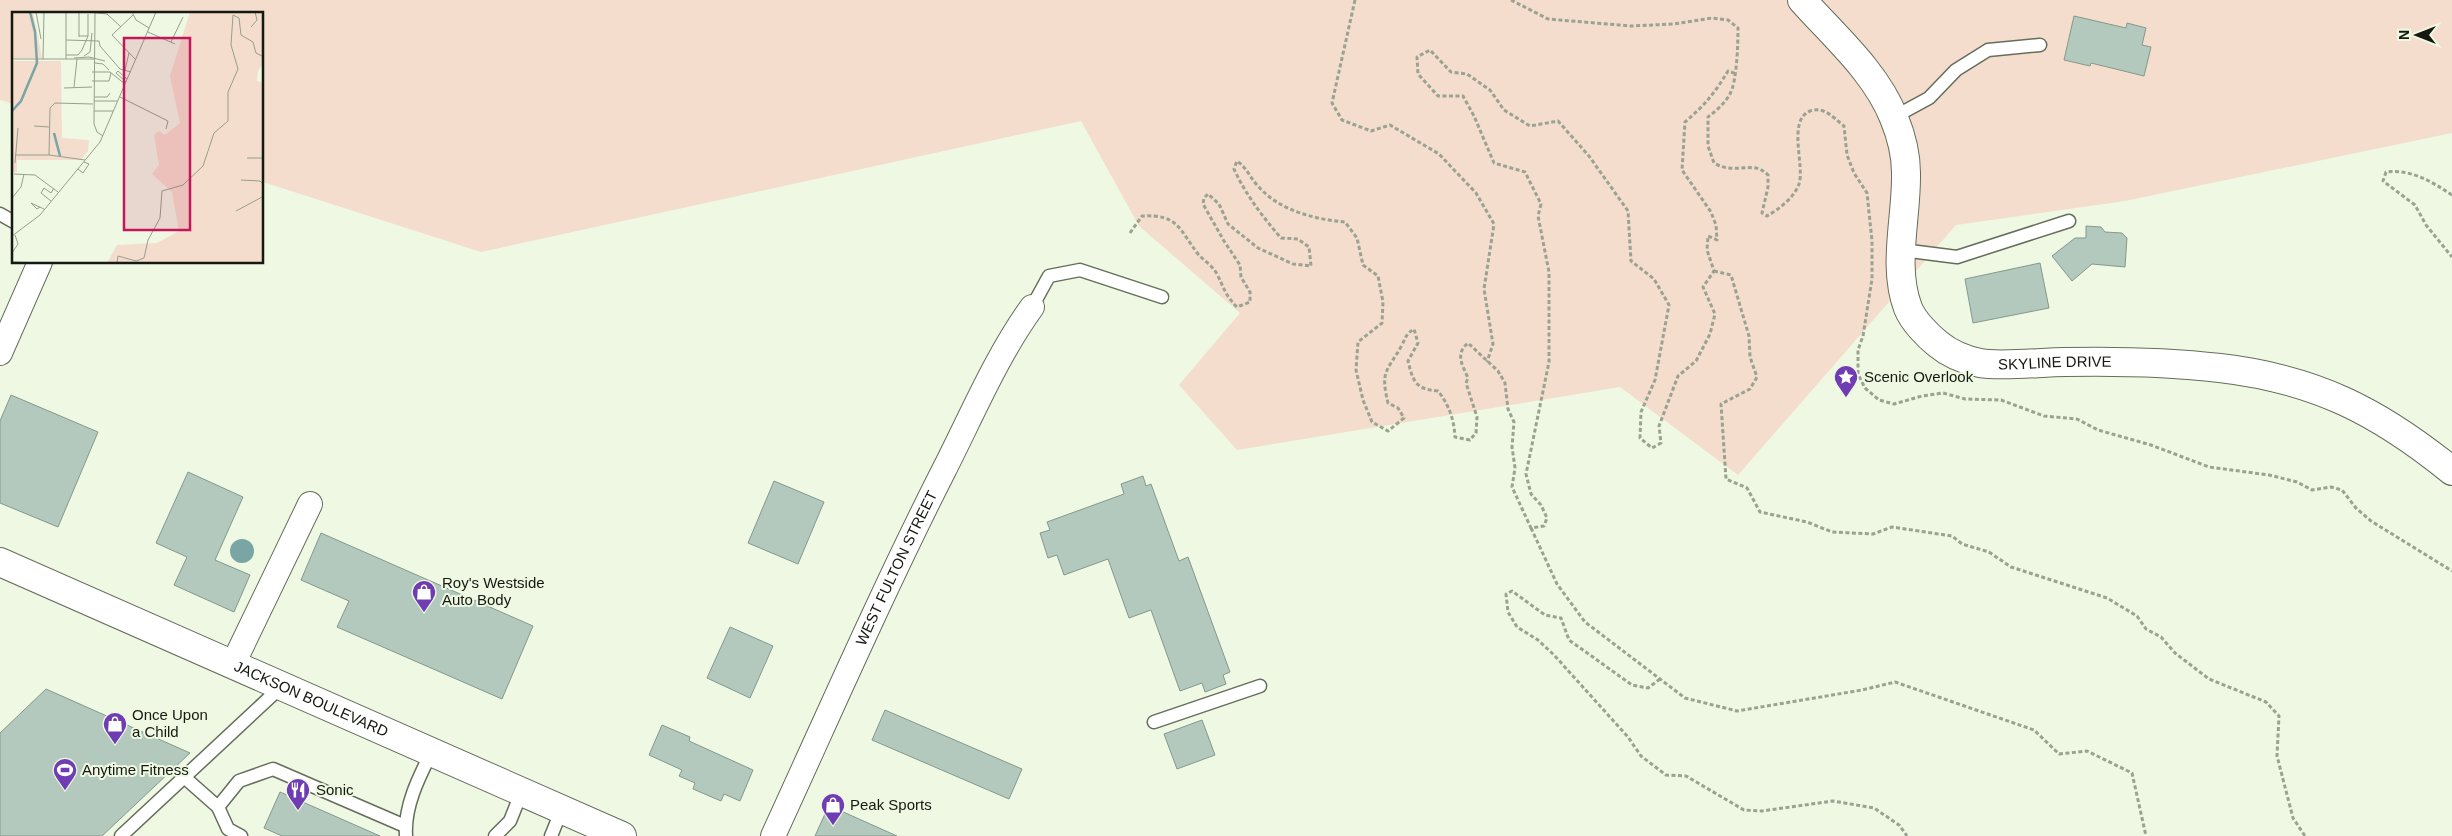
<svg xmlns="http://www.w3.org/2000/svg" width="2452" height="836" viewBox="0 0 2452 836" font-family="Helvetica,sans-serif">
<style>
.green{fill:#f4ddcc}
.water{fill:#79a5a5}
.building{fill:#b3c9bd;stroke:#83998d}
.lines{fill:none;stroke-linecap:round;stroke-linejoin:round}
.lane-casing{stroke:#656d5b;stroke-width:15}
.street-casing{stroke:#656d5b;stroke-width:26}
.secondary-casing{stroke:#656d5b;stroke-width:30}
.path{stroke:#9aa291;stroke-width:3;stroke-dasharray:4 2.5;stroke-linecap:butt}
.lane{stroke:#fff;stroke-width:12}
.street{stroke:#fff;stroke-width:24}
.secondary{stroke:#fff;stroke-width:28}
.labels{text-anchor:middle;stroke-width:4;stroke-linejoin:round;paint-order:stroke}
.street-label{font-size:15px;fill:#151911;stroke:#eef8e2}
.poi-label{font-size:15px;fill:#151911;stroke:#eef8e2;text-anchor:start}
.inset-river{fill:none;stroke:#79a5a5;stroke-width:2.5}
.inset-road{fill:none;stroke:#979f8e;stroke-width:1}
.view{fill:#c2185b;fill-opacity:0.15;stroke:#c2185b;stroke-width:2.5}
.inset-edge{fill:none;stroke:#151911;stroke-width:2.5}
</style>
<rect width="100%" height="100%" fill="#eef8e2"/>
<path class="green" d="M0,0H2452V133L2125,201L1956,225L1738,475L1620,387L1237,450L1179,385L1240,313L1139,226L1081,121L481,252L263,182L262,14H14V104L0,100Z"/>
<circle class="water" cx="242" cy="551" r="12"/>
<g class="building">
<path d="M2074,16L2126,28L2127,23L2146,28L2142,45L2151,47L2144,76L2091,63L2090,66L2064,60Z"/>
<path d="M2086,226L2101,227L2105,232L2122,233L2127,238L2125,267L2092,264L2072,281L2052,256L2075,238H2086Z"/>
<path d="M2040,263L2049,308L1973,323L1965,279Z"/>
<path d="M11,395L98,432L58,527L0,503V421Z"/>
<path d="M188,472L243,497L215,560L250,575L234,612L174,585L187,557L156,543Z"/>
<path d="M1143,476L1146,486L1151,484L1179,561L1188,557L1230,672L1223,675L1226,684L1205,692L1202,683L1180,691L1151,610L1129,618L1108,559L1064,575L1057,555L1048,558L1040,533L1050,530L1047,522L1124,494L1121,484Z"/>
<path d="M774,481L824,502L798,564L748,543Z"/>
<path d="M321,533L533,626L502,699L337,627L349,601L301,580Z"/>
<path d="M730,627L773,646L750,698L707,678Z"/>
<path d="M46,689L190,753L102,836H0V733Z"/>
<path d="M885,710L1022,769L1009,799L872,740Z"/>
<path d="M1202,720L1215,755L1177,769L1164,734Z"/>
<path d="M662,725L690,737L689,741L753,770L740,801L724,794L721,801L693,789L695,783L679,776L682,770L649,755Z"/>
<path d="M280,792L380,836H282L264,828Z"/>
<path d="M829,805L850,815L897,836H815Z"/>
</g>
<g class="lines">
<g class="lane-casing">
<g id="lane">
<path d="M1894,117L1929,98L1956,70L1988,50L2040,45"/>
<path d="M0,214L14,222"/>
<path d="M1902,250L1957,257L2069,221"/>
<path d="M1032,307L1049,276L1080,270L1162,297"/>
<path d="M1154,722L1260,686"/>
<path d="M184,777L218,807L239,781L273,769L405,826"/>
<path d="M218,807L228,829L241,836"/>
<path d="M121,836L282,686"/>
<path d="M406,836C404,806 419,777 432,751"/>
<path d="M495,836L510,821L522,791"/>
<path d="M551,836L562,809"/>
</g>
</g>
<g class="street-casing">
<g id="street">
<path d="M0,353L40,262"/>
<path d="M233,664L310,504"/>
<path id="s1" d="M773,836C829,714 883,590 944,470C972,415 996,357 1032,307"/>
</g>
</g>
<g class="secondary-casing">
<g id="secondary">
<path id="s2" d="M1802,0C1834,36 1876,72 1894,118C1901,135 1906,155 1906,173C1907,217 1892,266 1908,308C1913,321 1928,336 1938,344C1950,354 1965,360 1980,363C2001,367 2042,362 2065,362C2117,361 2168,362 2220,368C2315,379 2378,411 2452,471"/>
<path id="s3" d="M0,562L622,836"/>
</g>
</g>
<g class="path">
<path d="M1355,0L1332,103L1342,120L1371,131L1390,125L1439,154L1476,193L1494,224L1484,289L1493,344L1487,362"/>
<path d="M1511,0L1548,19L1631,26L1674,24L1712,18L1728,20L1738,28C1738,44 1737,81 1730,94C1725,103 1716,111 1708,117V146L1714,163C1736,176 1753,159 1768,175V187L1762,213L1767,216C1779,209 1794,198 1799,184C1805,166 1787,120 1810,111C1824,106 1834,118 1844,126L1847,155L1854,173L1867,193L1872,241V279L1863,336L1858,350V374L1865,388L1879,400L1894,404L1922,396L1943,393L1965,399L2001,400L2044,416L2077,419L2098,430L2151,445L2209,467L2269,475L2297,482L2312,490L2331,487L2342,490L2356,508L2371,521L2452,571"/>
<path d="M2452,195C2431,181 2411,169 2386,172L2383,181L2415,205L2426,225L2452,257"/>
<path d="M1130,233L1142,216C1178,214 1179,229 1198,254C1204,261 1213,266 1217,274C1224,288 1225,295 1237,307L1250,302V292L1241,277L1240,265L1224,241L1203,204L1204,198L1208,194L1219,204L1228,224L1258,248L1293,264L1311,266L1309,247L1298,239L1281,238C1262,216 1246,195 1234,169L1237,161C1247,168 1249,176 1257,185C1278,210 1313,219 1345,222L1357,238L1363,265L1378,276L1383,302L1382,323L1358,342L1356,370L1363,400L1372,422L1388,431L1404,418L1398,408L1388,403C1380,370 1387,372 1402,345C1406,337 1406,334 1414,329L1418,343L1408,361C1413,381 1415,389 1438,391C1449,405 1454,419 1455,437L1470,440L1476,433L1477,417L1466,383L1468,378C1462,364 1455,354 1468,343L1498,371L1505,383L1508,409L1514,422L1512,447L1515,468L1512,487L1531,528L1544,526L1547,518L1541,505L1531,494L1526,474L1549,362V272L1538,216L1541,204L1525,172L1494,163L1474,116L1463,96H1438L1418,74L1417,57L1430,50L1451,72L1467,74L1490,90L1504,110L1530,126L1558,121L1589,156L1628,211L1631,261L1654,279L1669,305L1655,380L1641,412L1640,438L1652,448L1661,443L1659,426L1678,376L1696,361L1710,334L1715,314L1703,287L1714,271L1707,250L1708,236L1717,240L1716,225L1711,212L1682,170L1685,122C1705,105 1714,94 1728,71L1734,73"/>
<path d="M1714,271L1731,275L1749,336L1750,357L1757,377L1750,389L1721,404L1726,479L1747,488L1760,512L1807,522L1832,532L1873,534L1892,527L1952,536L1962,544L1989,552L2011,567L2107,598L2137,616L2146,629L2161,637L2175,653L2209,679L2266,702L2279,716L2277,756L2293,818L2305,836"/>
<path d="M1531,528L1557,584L1585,622L1685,698L1737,711L1862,690L1895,682L2034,730L2059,754L2087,751L2132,773L2146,836"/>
<path d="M1660,679L1648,688L1632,685L1569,640L1561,618L1545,615L1512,591L1506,594L1508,612L1517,627L1538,640L1554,655L1628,737L1641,756L1666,775L1686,776L1744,810L1762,811L1833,801L1874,808L1899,825L1907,836"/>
</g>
<use href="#lane" class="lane"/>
<use href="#street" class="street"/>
<use href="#secondary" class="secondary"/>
</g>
<defs>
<g id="sight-pin" transform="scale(1.25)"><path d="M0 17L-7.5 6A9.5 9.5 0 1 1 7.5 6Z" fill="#6f3cb3" stroke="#eef8e2"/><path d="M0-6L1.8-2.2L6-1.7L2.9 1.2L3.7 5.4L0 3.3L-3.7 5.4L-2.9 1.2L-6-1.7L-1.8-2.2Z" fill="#fff"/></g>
<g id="shop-pin" transform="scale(1.25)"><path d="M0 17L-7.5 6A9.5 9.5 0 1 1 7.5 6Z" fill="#6f3cb3" stroke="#eef8e2"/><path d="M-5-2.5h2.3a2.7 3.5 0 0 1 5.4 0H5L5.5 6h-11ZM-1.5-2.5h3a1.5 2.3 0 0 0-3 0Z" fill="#fff"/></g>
<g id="stadium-pin" transform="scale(1.25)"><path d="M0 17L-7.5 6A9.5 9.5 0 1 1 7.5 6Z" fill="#6f3cb3" stroke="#eef8e2"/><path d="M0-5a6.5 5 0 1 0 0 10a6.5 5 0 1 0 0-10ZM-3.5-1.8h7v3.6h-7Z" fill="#fff"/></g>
<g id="restaurant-pin" transform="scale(1.25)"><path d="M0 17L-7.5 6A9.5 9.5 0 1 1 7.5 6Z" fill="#6f3cb3" stroke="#eef8e2"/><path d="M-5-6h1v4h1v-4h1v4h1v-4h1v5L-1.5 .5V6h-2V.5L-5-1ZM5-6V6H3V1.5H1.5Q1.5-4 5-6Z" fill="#fff"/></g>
</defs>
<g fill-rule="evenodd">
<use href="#sight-pin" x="1846" y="377"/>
<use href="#shop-pin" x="424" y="592"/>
<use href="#shop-pin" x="115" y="724"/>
<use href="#stadium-pin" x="65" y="770"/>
<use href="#restaurant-pin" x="298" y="790"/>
<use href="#shop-pin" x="833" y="805"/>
</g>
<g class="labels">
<g class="street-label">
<text dy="5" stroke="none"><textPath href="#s2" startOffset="512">SKYLINE DRIVE</textPath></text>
<text dy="5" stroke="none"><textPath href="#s1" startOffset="295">WEST FULTON STREET</textPath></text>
<text dy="5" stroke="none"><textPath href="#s3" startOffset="340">JACKSON BOULEVARD</textPath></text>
</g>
<g class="poi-label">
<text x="1864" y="382">Scenic Overlook</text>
<text x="442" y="588">Roy's Westside<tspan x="442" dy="17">Auto Body</tspan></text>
<text x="132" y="720">Once Upon<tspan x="132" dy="17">a Child</tspan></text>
<text x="82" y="775">Anytime Fitness</text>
<text x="316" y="795">Sonic</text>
<text x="850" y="810">Peak Sports</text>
</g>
</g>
<g transform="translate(12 12)">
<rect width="251" height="251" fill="#eef8e2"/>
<path d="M0,0H21L30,46H0ZM178,0H251V52L246,59L245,69L252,71L251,251H95L105,233L145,231L167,219L160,180L140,162L147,153L142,123L147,119L153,123L168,111L158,64ZM0,49H49L50,126L77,128L76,139L69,148H5V160H1L0,169Z" fill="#f4ddcc"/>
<path class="inset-river" d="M0,99L9,89L25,51L23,20L18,0M42,121L48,144"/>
<path class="inset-road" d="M24,0L29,27M54,0V47M67,0V25M75,0L95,2L109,15M83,0L82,112L85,120L91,124M120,0L124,8L137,16M121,3L100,23L124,48M239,15L245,8L243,0M136,20L163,32M76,24V2M54,28L87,29L88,34L108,57L119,60M159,30L171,5M54,43H66L70,38L76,24H67M72,44L78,40L80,21M62,46L77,45L93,49M0,47H82M31,47L32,0M83,51L91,52L97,58M113,58L117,41M80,60H98L113,72M80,69H97L99,61M114,70L104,61L106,59L115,67M62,75L65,47M52,76L80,75M83,85H95L98,81M108,85L156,109L154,117M82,89H105M82,99H101M22,114L37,115M3,143H37M235,146H252M73,148L37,143L38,96L43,91L81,92M3,151L6,116M66,157L71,161L77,152L72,150M2,162L23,163L46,180M229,168L248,169L252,173M0,186L9,175L12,162M39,189L29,181L32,176L39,181L42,176M28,195L25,197L19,191L32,197M224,199L252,184M0,224L28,203L88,130L144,0M0,241L6,232L3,223M0,250L37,251M105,251L106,244L124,249L132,246L136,228L148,206L150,179L171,173L191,154L202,121L216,109V80L226,57L219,33L221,3L227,6L229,23L241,30L244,41L252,45"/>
<path class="view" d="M112,26H178V218H112Z"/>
<rect width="251" height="251" class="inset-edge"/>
</g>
<g transform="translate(2417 35) rotate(270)" stroke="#eef8e2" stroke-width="4" paint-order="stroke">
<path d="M0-4L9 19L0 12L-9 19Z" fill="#151911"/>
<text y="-8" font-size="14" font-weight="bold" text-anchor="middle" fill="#151911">N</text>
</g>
</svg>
